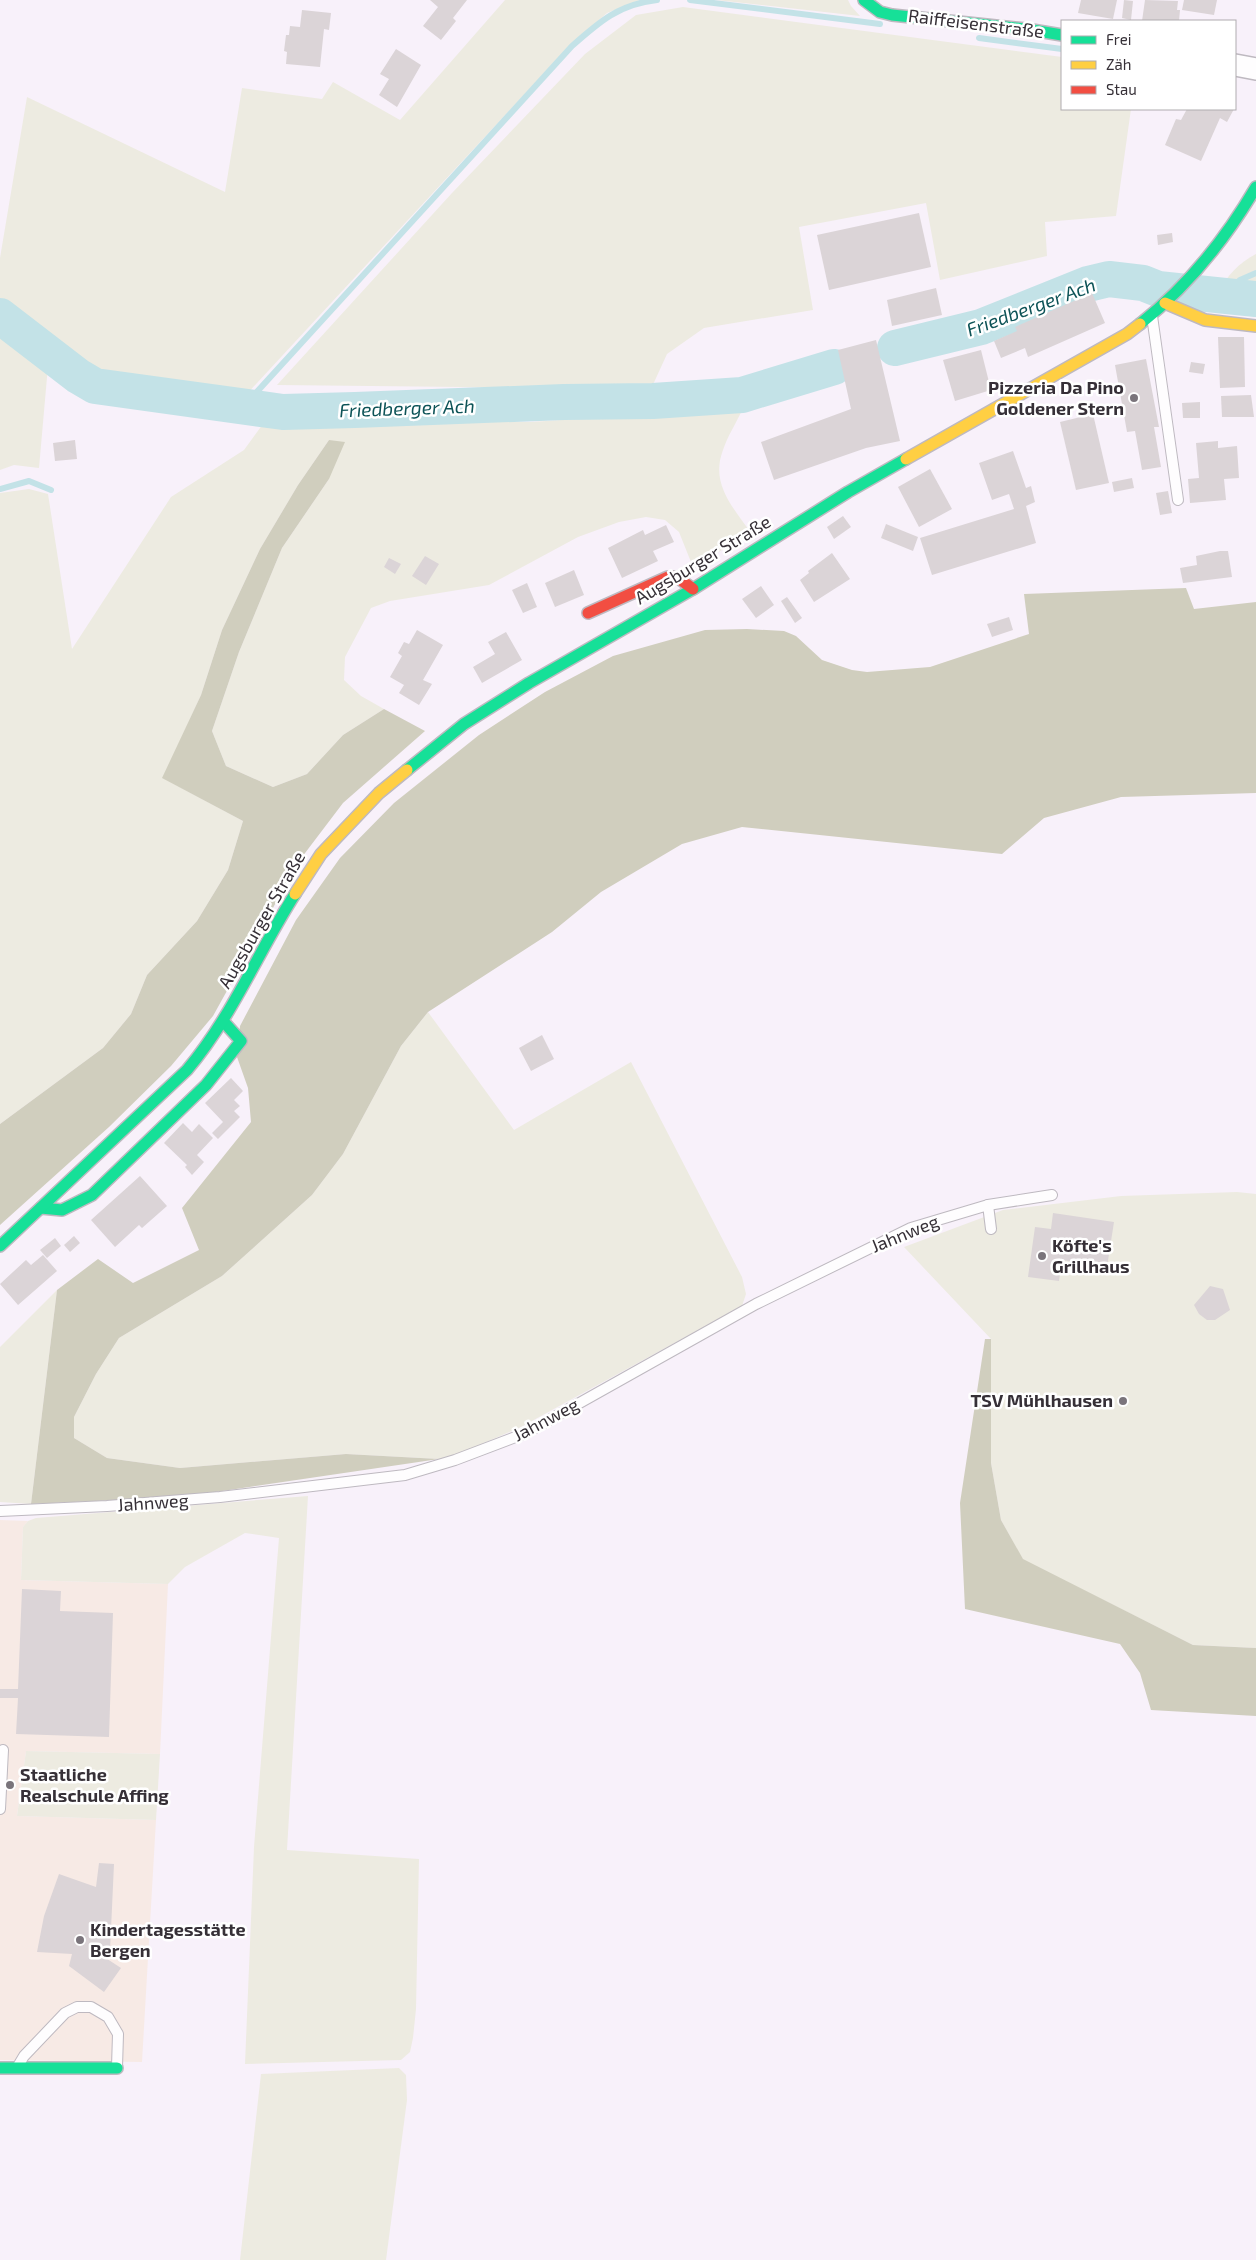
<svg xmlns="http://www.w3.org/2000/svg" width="1256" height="2260" viewBox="0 0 1256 2260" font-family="'Exo 2',sans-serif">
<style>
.education{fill:#f7eae5}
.green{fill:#edebe1}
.forest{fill:#d0cebe}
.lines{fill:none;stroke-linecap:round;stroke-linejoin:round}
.stream{stroke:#c3e2e7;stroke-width:6}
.river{stroke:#c3e2e7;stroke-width:36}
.building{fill:#dbd4d7}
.lane-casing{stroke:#beb9c0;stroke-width:12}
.street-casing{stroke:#beb9c0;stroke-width:24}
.fast-casing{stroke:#beb9c0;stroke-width:14}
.slow-casing{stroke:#beb9c0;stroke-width:14}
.jam-casing{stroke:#beb9c0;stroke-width:14}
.lane{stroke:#fefdfe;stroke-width:10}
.street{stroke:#fefdfe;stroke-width:21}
.fast{stroke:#16e098;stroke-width:11}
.slow{stroke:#ffcf43;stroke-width:11}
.jam{stroke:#f24e42;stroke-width:11}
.poi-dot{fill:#7a747b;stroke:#fff;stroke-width:2}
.labels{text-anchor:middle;stroke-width:5;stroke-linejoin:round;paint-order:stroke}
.street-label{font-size:18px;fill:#363037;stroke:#fff}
.poi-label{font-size:18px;font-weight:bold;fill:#363037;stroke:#fff;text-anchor:start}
.water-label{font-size:19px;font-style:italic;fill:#0d5357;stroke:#fff}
</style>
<rect width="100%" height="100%" fill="#f8f1fa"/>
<path class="education" d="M0,1520L28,1521L23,1527L21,1580L168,1584L160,1754L26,1751L17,1816L156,1820L142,2062L0,2060Z"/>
<g class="green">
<path d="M505,0H640L607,13L571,44L243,398L110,383L85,370L0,300V258L27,97L225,192L242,88L322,99L333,82L400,120Z"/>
<path d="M716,0H848L851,6L860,16Z"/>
<path d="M683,7L1062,57V109H1131L1116,216L1045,222L1047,256L940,280L926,203L799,227L813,310L704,328L667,354L651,389L277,385L452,193L585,54L636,15Z"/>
<path d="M1256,254V298L1218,294C1226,276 1239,263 1256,254Z"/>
<path d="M0,326L48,366L39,468L14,465L0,470Z"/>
<path d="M743,408C737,422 728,435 723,450C710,484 733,507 751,533L693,567L679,532L665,520L646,517L619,522L578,537L489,585L390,601L371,608L345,657L344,680L361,696L384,709L343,735L307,774L273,787L226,766L212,731L239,652L282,548L329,479V440L298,485L260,549L222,630L201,695L163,778L243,821L228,870L197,921L147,975L131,1014L103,1048L0,1124V493L29,489L48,494L72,649L171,497L244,450L268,417L369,422H531Z"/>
<path d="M428,1012L514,1130L631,1062L742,1277L746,1294L742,1306L521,1427L461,1453L439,1459L346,1454L180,1468L107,1458L74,1438V1417L96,1374L119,1338L222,1276L312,1195L343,1154L401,1046Z"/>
<path d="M1237,1192L1256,1194V1648L1193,1645L1023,1560L1001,1520L991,1463V1339L904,1247L1003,1210L1121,1196Z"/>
<path d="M57,1290L31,1504L0,1502V1347Z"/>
<path d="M308,1496L287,1850L419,1859L416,2009L413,2038L410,2052L401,2060L245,2064L254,1847L279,1538L245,1533L185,1567L168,1584L21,1580L23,1527L28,1521L36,1518Z"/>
<path d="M26,1751L160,1754L156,1820L17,1816Z"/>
<path d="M399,2068L406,2075L407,2100L386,2260H240L261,2074Z"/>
</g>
<g class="forest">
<path d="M329,440L345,442L329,479L282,548L239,652L212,731L226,766L273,787L307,774L343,735L384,709L425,731L343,803L299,861L213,1016L171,1066L109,1127L0,1225V1124L103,1048L131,1014L147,975L197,921L228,870L243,821L162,778L201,695L222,630L260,549L298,485Z"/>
<path d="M1186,588L1194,609L1256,602V793L1121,797L1044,818L1002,854L742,827L682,844L601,892L552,932L428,1012L401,1046L343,1154L312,1195L222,1276L119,1338L96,1374L74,1417V1438L107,1458L180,1468L346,1454L439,1459L182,1497L31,1504L57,1290L98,1259L133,1283L199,1250L182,1208L251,1122L248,1088L237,1057L240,1026L296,920L340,858L394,803L479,735L545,692L613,656L705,630L747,629L784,631L796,636L822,660L852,670L867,672L930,667L1029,634L1024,594Z"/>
<path d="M985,1339H991V1463L1001,1520L1023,1559L1193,1645L1256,1648V1716L1151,1710L1140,1673L1120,1644L965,1609L960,1503Z"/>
</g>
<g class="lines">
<g class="stream">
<path d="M690,0L880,24"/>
<path d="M979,38L1062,49"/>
<path d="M1223,296L1240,280L1256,273"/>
<path d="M244,406L572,46C599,22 619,4 657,0"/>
<path d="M0,489L29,481L51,490"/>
</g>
<g class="river">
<path d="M0,316L78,376L95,386L283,412L355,410L564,402L653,401L742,395L834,367"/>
<path d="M895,348L981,327L1088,284L1109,279L1143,283L1158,289L1256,299"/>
</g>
</g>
<g class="building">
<path d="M430,0H467L453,18L456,21L441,40L423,26L438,7Z"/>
<path d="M1081,0H1117L1113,19L1078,13Z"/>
<path d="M1124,0L1133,1L1131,20L1122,18Z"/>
<path d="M1145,0L1178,1L1177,10H1180L1179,21H1142Z"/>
<path d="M1184,0H1217L1214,15L1182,10Z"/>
<path d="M302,10L331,13L329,30L324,29L320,67L286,64L287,52L284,51L286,35H289L290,26L300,27Z"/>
<path d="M396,49L421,65L397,107L379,95L389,79L380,74Z"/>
<path d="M1187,109H1234L1227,122L1220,118L1201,161L1165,145L1176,119L1181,120Z"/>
<path d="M919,213L931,267L829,290L817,235Z"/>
<path d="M1172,233L1173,242L1158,245L1157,235Z"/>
<path d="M936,288L942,315L892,326L887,300Z"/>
<path d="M1092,293L1105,323L1028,357L1025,348L1001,358L994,341L1017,331L1015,327Z"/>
<path d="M1218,337H1244L1245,387L1220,388Z"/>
<path d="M876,340L900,441L866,448L774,480L761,442L851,409L838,350Z"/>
<path d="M981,350L991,390L955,401L943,360Z"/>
<path d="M1146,359L1159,427H1154L1161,467L1142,470L1135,431L1127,432L1115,365Z"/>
<path d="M1191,362L1205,364L1203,374L1189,372Z"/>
<path d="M1251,395L1254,417H1222L1221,396Z"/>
<path d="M1200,402V418H1183L1182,403Z"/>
<path d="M1093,414L1109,483L1076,490L1060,422Z"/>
<path d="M75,440L77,459L55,461L53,443Z"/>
<path d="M1218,441V448L1237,446L1239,478L1224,479L1226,500L1190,503L1188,479L1199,478L1196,443Z"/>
<path d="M1013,451L1026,488L1031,486L1035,502L1026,506L1036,543L932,575L920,538L1014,509L1009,494L992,500L979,463Z"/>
<path d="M930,469L952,509L919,527L898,487Z"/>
<path d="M1132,478L1134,488L1114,492L1112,482Z"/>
<path d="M1168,491L1172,513L1160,515L1156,493Z"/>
<path d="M843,516L851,527L834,539L827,527Z"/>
<path d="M886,524L918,537L913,551L881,538Z"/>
<path d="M666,525L674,542L653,551L658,561L622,578L608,548L643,530L645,535Z"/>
<path d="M1220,551H1228L1232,577L1183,583L1180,568L1197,565L1196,556Z"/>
<path d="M832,553L850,579L814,602L800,580L809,573L808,571Z"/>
<path d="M425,556L439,564L426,585L412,576Z"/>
<path d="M389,558L401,564L395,574L384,567Z"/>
<path d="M574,570L584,595L555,607L545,583Z"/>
<path d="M527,583L537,607L523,613L512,590Z"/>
<path d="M761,586L774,605L756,618L742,599Z"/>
<path d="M787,597L802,618L795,623L781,601Z"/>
<path d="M1009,617L1013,630L992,637L987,624Z"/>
<path d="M417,630L443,645L423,680L432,684L419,705L399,693L404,685L390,677L402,656L398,653L404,642L409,644Z"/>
<path d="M506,632L522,660L482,683L473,667L495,654L488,642Z"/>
<path d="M542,1035L554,1059L531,1071L519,1048Z"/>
<path d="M231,1078L243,1091L234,1100L240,1106L234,1111L240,1117L218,1139L212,1133L223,1122L205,1103Z"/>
<path d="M183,1123L192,1132L199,1124L213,1138L197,1155L204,1162L192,1175L185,1167L187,1165L164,1143Z"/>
<path d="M140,1176L167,1206L142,1228L139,1225L115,1247L91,1220Z"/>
<path d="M1053,1213L1114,1222L1107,1267L1062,1260L1059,1281L1028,1277L1035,1227L1051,1229Z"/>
<path d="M74,1236L80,1243L70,1252L64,1245Z"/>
<path d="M55,1238L61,1246L47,1258L40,1250Z"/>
<path d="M43,1255L57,1271L18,1305L0,1284L26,1260L31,1265Z"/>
<path d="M1210,1286L1223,1289L1230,1310L1215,1320H1207L1199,1314L1194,1305Z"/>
<path d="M22,1589L61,1591L60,1611L113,1613L109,1737L16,1734L18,1698H0V1689H18Z"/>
<path d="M99,1863L114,1864L110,1951H95L121,1968L104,1992L69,1966L72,1954L37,1952L44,1916L59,1874L96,1887Z"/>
</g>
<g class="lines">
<g class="lane-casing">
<g id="lane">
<path d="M1152,316L1178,500"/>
<path d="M988,1205L991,1229"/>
<path d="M0,1511L107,1506L220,1497L405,1475L455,1460L526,1433L756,1304L911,1228L988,1205L1052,1195"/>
<path d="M0,1809L3,1750"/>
<path d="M18,2066L24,2056L65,2013L77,2007H91L108,2017L118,2034L117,2067"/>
</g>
</g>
<g class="street-casing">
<path id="street" d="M1235,65L1256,69"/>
</g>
<g class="fast-casing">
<g id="fast">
<path d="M864,0L880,12L892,15L1026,29L1062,35"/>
<path d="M1140,324C1188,286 1225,240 1256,187"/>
<path d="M407,770L464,724L529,683L693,589L848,492L906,459"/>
<path d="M41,1208L62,1210L92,1195L206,1085L241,1041L223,1021"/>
<path d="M0,1246L187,1070C232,1017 258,952 295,894"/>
<path d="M0,2068H117"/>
</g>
</g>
<g class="slow-casing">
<g id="slow">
<path d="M1165,303L1205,320L1256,326"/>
<path d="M906,459L1127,334L1140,324"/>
<path d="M295,894L321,854L379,793L407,770"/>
</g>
</g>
<g class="jam-casing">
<path id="jam" d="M588,613L668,577H677L693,589"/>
</g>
<use href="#lane" class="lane"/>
<use href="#street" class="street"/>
<use href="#fast" class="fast"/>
<use href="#slow" class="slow"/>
<use href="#jam" class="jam"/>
</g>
<g class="poi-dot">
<circle cx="1134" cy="398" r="5"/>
<circle cx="1042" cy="1256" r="5"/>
<circle cx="1123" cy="1401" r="5"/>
<circle cx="10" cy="1785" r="5"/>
<circle cx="80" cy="1940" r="5"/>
</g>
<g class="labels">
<g class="street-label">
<text transform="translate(976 24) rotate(7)" y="6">Raiffeisenstraße</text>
<text transform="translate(703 560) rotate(-31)" y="6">Augsburger Straße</text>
<text transform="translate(262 920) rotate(-60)" y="6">Augsburger Straße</text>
<text transform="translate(905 1234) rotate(-22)" y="6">Jahnweg</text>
<text transform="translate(546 1420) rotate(-28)" y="6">Jahnweg</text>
<text transform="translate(153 1503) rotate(-4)" y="6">Jahnweg</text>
</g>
<g class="poi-label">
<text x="1124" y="394" text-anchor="end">Pizzeria Da Pino<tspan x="1124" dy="21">Goldener Stern</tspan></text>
<text x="1052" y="1252">Köfte's<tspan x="1052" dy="21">Grillhaus</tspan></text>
<text x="1113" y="1407" text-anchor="end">TSV Mühlhausen</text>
<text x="20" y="1781">Staatliche<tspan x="20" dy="21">Realschule Affing</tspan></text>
<text x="90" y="1936">Kindertagesstätte<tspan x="90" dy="21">Bergen</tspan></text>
</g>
<g class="water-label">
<text transform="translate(1031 307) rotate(-20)" y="7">Friedberger Ach</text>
<text transform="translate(407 408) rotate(-2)" y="7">Friedberger Ach</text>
</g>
</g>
<rect x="1061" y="20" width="175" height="90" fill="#ffffff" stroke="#afacaf"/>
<rect x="1071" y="36" width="25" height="8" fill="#16e098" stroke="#afacaf"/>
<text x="1106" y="45" font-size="15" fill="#363037">Frei</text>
<rect x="1071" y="61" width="25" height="8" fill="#ffcf43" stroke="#afacaf"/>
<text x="1106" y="70" font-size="15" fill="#363037">Zäh</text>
<rect x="1071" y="86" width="25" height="8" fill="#f24e42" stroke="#afacaf"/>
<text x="1106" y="95" font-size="15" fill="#363037">Stau</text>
</svg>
